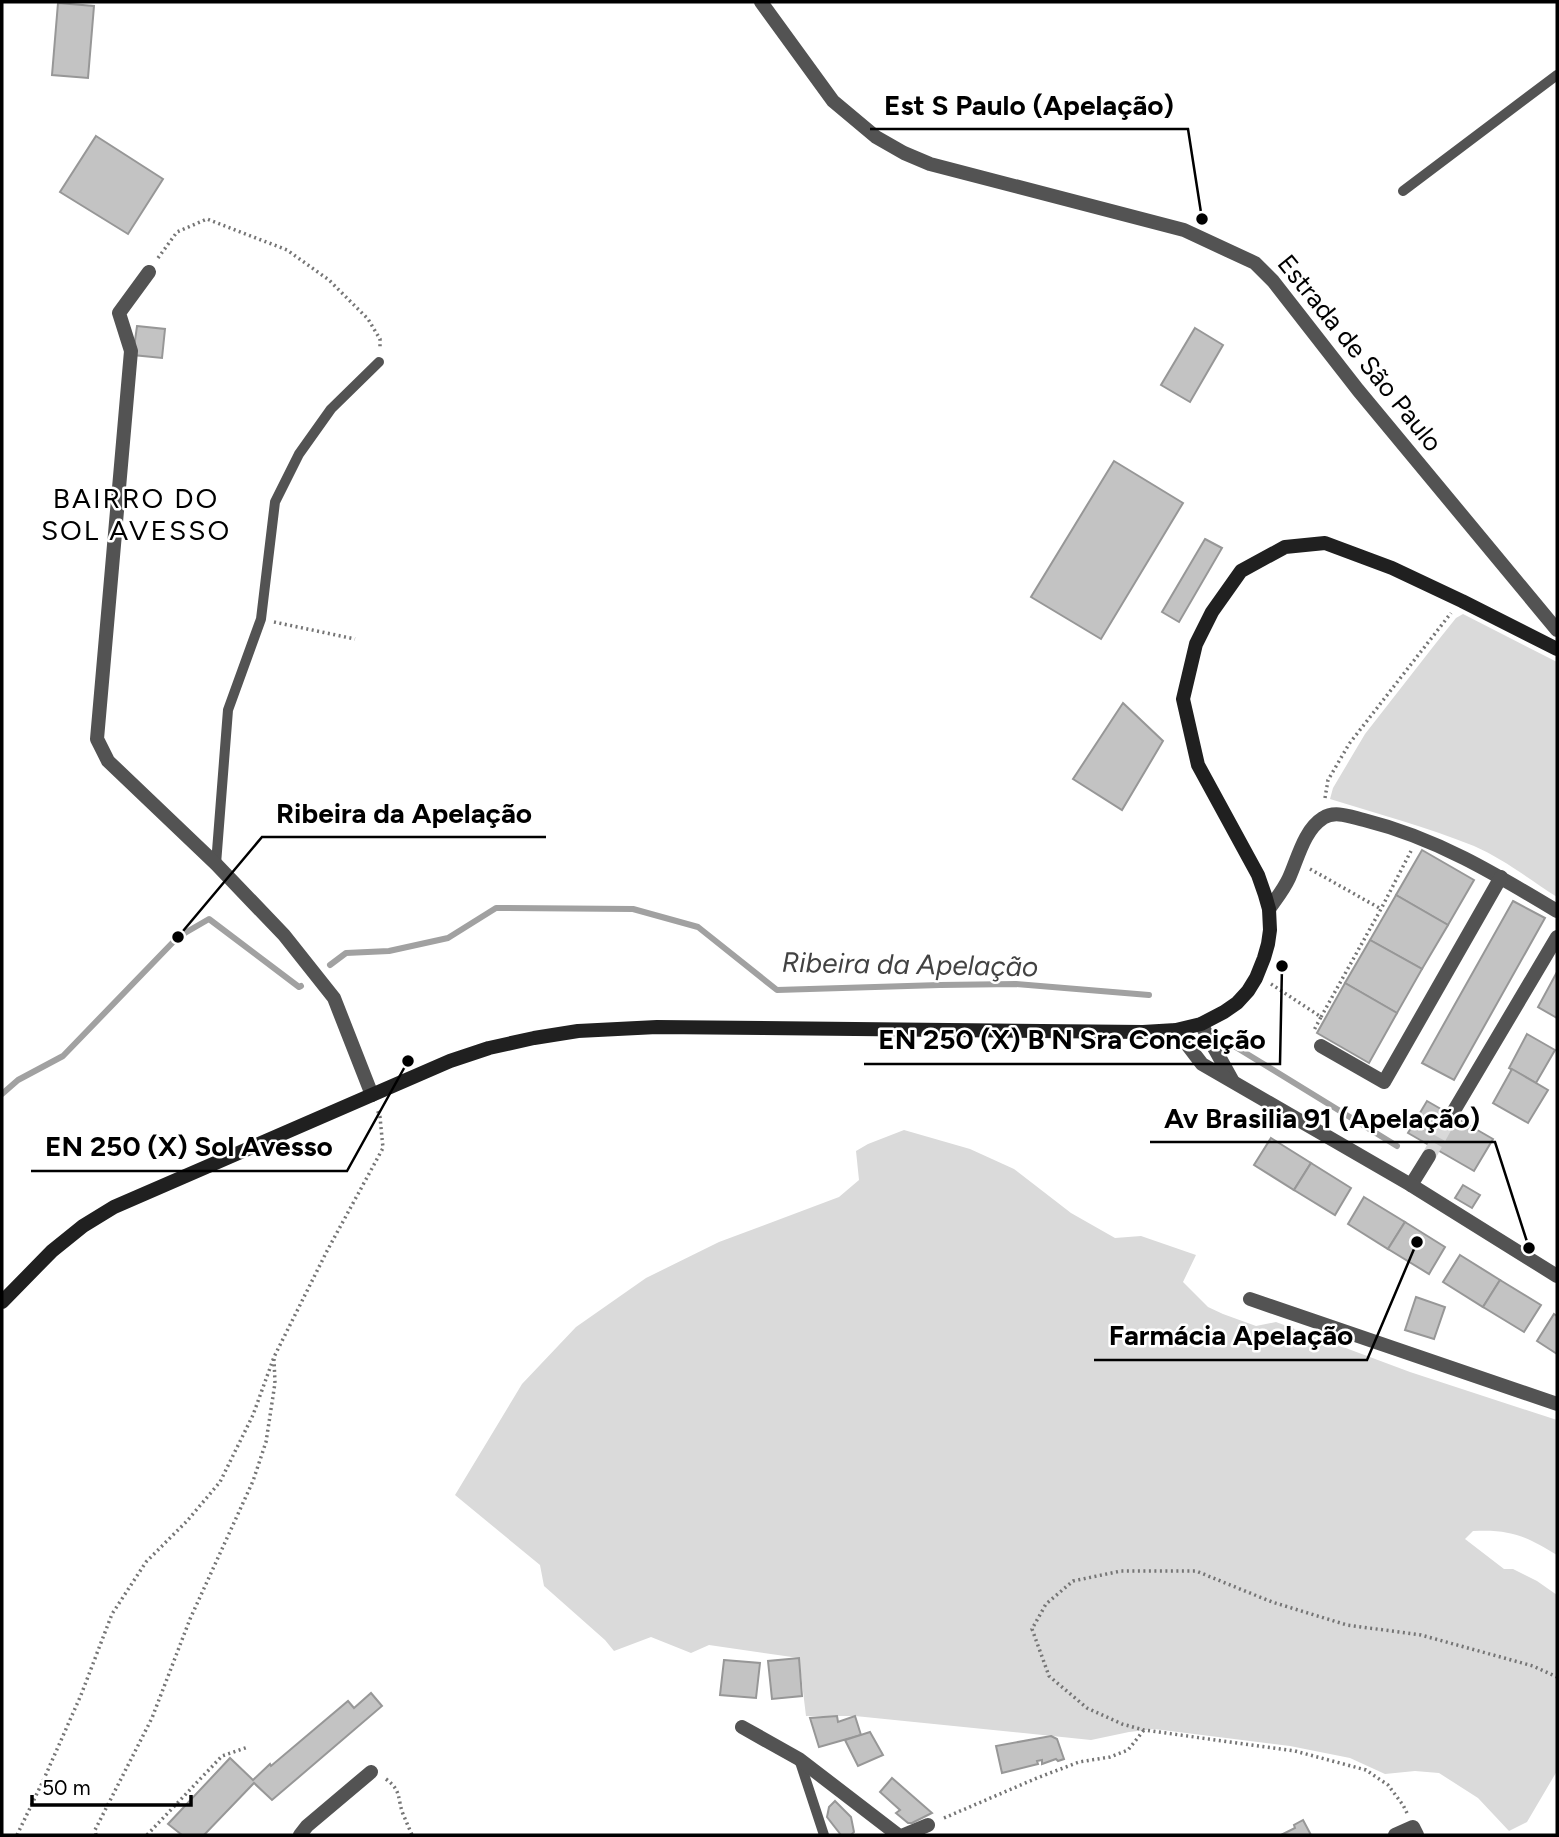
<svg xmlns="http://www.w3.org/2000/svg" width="1559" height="1837" viewBox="0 0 1559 1837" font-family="Figtree,sans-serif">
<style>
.green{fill:#dadada}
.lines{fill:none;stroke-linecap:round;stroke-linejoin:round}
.stream{stroke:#a1a1a1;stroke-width:6}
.building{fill:#c3c3c3;stroke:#979797;stroke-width:2}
.minor-tunnel{stroke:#d9d9d9;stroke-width:14;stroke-dasharray:14 7;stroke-linecap:butt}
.path{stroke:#757575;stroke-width:3.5;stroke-dasharray:2 3.5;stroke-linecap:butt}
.service{stroke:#535353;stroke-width:10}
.minor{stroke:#535353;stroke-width:14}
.tertiary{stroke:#535353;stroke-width:14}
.secondary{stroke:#202020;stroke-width:14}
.labels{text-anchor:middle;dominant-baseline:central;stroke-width:5;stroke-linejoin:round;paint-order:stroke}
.street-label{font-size:26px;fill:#000;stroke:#fff}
.neighbourhood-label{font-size:28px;letter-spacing:2px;fill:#000;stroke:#fff}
.water-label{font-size:28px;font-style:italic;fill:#424242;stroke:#fff}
.leader{fill:none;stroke:#000;stroke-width:2.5}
.callout-dot{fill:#000;stroke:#fff;stroke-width:2.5}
.callout-label{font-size:28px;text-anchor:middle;font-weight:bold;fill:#000;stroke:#fff;stroke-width:5;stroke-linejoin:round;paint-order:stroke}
</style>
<rect width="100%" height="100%" fill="#fff"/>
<g class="green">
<path d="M1463,614L1557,662V897C1530,880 1504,859 1474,846C1427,827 1378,814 1330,799L1333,788L1365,734L1436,643L1456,618Z"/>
<path d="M904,1130L970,1149L1014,1169L1071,1213L1115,1238L1141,1236L1196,1255L1183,1282L1208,1307L1223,1314L1256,1326L1276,1322L1410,1372L1557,1420V1555C1525,1536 1511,1529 1473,1531L1465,1539L1504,1569H1513L1537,1581L1557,1595V1771L1527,1822L1509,1831L1478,1798L1439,1773L1415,1771L1385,1774L1350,1758L1290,1746L1154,1729L1129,1732L1091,1740L855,1716H806L799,1658L709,1645L691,1653L651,1637L614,1651L605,1640L544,1586L540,1565L455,1495L522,1384L576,1327L646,1278L719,1242L839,1197L859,1180L856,1151L868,1144Z"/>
</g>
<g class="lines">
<g class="stream">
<polyline points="330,965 346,953 389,951 448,938 496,908 633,909 698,927 777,990 940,985 1016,984 1149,995"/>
<polyline points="1234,1046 1397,1146"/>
<polyline points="2,1094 18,1080 63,1056 178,937 209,919 299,987 301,986"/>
</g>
</g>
<g class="building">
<polygon points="58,3 94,6 88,78 52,75"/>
<polygon points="96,136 163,179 128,234 60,192"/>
<polygon points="137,326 165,329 162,358 133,355"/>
<polygon points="1195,328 1223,345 1190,402 1161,385"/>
<polygon points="1114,461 1183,503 1101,639 1031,597"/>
<polygon points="1205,539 1222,548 1179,622 1162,612"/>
<polygon points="1123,703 1163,741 1122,810 1073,779"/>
<polygon points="1422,850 1474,880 1448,925 1396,895"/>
<polygon points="1396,895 1448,925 1422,969 1370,940"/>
<polygon points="1513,901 1545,918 1454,1080 1422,1063"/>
<polygon points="1370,940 1422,969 1397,1013 1345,983"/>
<polygon points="1557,972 1557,1018 1538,1007"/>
<polygon points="1345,983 1397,1013 1369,1063 1317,1033"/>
<polygon points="1527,1034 1555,1050 1536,1083 1509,1068"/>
<polygon points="1512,1069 1548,1090 1528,1123 1493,1103"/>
<polygon points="1427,1101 1493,1139 1474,1171 1408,1133"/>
<polygon points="1271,1138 1311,1163 1294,1190 1254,1165"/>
<polygon points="1311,1163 1351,1188 1335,1215 1294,1190"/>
<polygon points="1463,1185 1480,1195 1472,1208 1455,1198"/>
<polygon points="1364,1197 1405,1222 1388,1249 1348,1224"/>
<polygon points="1405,1222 1445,1247 1429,1274 1388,1249"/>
<polygon points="1460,1255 1500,1280 1483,1307 1443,1282"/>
<polygon points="1500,1280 1541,1305 1524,1332 1483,1307"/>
<polygon points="1416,1297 1445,1307 1434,1339 1405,1330"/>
<polygon points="1554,1314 1557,1316 1557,1354 1537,1341"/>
<polygon points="799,1658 802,1696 772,1699 768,1661"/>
<polygon points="724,1660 760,1663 756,1698 720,1695"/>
<polygon points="371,1693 382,1706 272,1800 254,1783 204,1835 182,1835 168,1824 230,1758 253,1780 270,1764 271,1766 348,1701 354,1708"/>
<polygon points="837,1716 838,1722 855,1716 861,1735 819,1747 810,1718"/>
<polygon points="870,1732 883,1755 858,1766 845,1740"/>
<polygon points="1051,1736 1057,1739 1064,1759 1058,1761 1056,1759 1042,1764 1042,1760 1037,1761 1038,1764 1002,1773 996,1746"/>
<polygon points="892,1778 932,1813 912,1823 908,1823 896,1813 900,1810 880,1792"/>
<polygon points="835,1801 851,1817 854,1832 851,1835 841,1835 827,1817 829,1807"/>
<polygon points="1303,1820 1311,1835 1281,1835 1295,1828 1294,1825"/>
</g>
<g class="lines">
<polyline class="minor-tunnel" points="1429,1156 1452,1114"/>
<g class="path">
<polyline points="158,258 177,232 207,219 287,250 329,280 368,319 380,339 380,348"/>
<polyline points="274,622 355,639"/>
<polyline points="1325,798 1328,780 1349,744 1451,613"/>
<polyline points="1310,869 1381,909"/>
<polyline points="1271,984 1321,1017 1313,1032"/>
<polyline points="1321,1017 1381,909 1411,851"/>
<path d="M386,1779C402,1791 397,1798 403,1814C406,1821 409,1828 412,1835"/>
<polyline points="1407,1813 1403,1805 1388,1785 1366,1770 1295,1751 1144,1730 1122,1724 1087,1708 1049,1676 1032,1629 1046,1604 1073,1581 1121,1571 1196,1571 1272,1602 1347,1625 1421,1635 1533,1666 1557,1677"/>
<polyline points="944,1818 1037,1778 1079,1762 1110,1757 1128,1750 1144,1730"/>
<polyline points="17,1835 43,1781 81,1695 112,1614 146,1562 187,1521 220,1482 253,1415 274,1357 327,1251 383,1148 380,1117 377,1109"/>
<polyline points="96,1835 95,1830 152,1718 190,1619 253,1481 266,1442 275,1383 274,1359"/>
<polyline points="147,1835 222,1756 248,1747"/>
</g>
<g class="service">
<polyline points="1403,191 1557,75"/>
<polyline points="216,864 228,710 261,619 275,502 299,454 331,409 379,362"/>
<polyline points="799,1759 824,1835"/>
</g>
<g class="minor">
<polyline points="149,272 119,313 131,351 97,739 108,761 216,864 284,935 334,998 372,1095"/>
<path d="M1269,909C1276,899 1284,889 1289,878C1298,858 1304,830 1323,818C1335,810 1351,817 1364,820C1436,838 1494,873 1557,911"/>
<polyline points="1321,1046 1384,1082 1501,877"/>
<polyline points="1452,1114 1557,937"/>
<polyline points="1411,1185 1429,1156"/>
<polyline points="1250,1299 1557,1404"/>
<polyline points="742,1727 799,1759 898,1835"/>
<polyline points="300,1835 307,1826 371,1772"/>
<polyline points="904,1835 928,1825"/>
<polyline points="1395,1835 1413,1827 1417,1835"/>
</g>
<g class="tertiary">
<polyline points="761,2 833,101 876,137 904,153 930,164 1184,230 1255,263 1273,281 1358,390 1557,630"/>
<polyline points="1201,1024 1232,1080"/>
<polyline points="1176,1030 1202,1064 1411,1185 1557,1276"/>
</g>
<polyline class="secondary" points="2,1302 52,1251 83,1226 114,1207 450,1061 489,1048 534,1038 578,1031 657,1027 1143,1032 1176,1030 1201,1024 1224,1012 1237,1003 1248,991 1256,978 1264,958 1268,944 1270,930 1269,909 1265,895 1258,875 1198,765 1183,699 1196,644 1212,612 1241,571 1285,547 1325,543 1392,568 1462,601 1557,649"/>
</g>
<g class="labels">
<g class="street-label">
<text transform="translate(1360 353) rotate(51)">Estrada de São Paulo</text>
</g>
<g class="neighbourhood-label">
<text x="136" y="498">BAIRRO DO<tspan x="136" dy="32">SOL AVESSO</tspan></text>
</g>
<g class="water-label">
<text transform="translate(910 964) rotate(1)">Ribeira da Apelação</text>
</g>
</g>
<path class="leader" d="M1202 219L1188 129H870M178 937L262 837H546M1282 966L1280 1064H864M1529 1248L1495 1142H1150M408 1061L347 1171H31M1417 1242L1367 1360H1094"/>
<g class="callout-dot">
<circle cx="1202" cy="219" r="7"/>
<circle cx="178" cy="937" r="7"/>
<circle cx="1282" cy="966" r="7"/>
<circle cx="1529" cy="1248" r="7"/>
<circle cx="408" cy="1061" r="7"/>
<circle cx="1417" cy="1242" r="7"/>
</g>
<g class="callout-label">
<text x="1029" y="115">Est S Paulo (Apelação)</text>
<text x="404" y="823">Ribeira da Apelação</text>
<text x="1072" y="1049">EN 250 (X) B N Sra Conceição</text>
<text x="1322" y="1128">Av Brasilia 91 (Apelação)</text>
<text x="189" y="1156">EN 250 (X) Sol Avesso</text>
<text x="1231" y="1345">Farmácia Apelação</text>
</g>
<rect width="1559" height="1837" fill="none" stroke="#000000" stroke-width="7"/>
<path d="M32 1795v10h159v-10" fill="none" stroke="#000000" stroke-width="3.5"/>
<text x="42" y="1795" font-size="21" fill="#000000" stroke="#ffffff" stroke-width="5" paint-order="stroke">50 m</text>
</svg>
